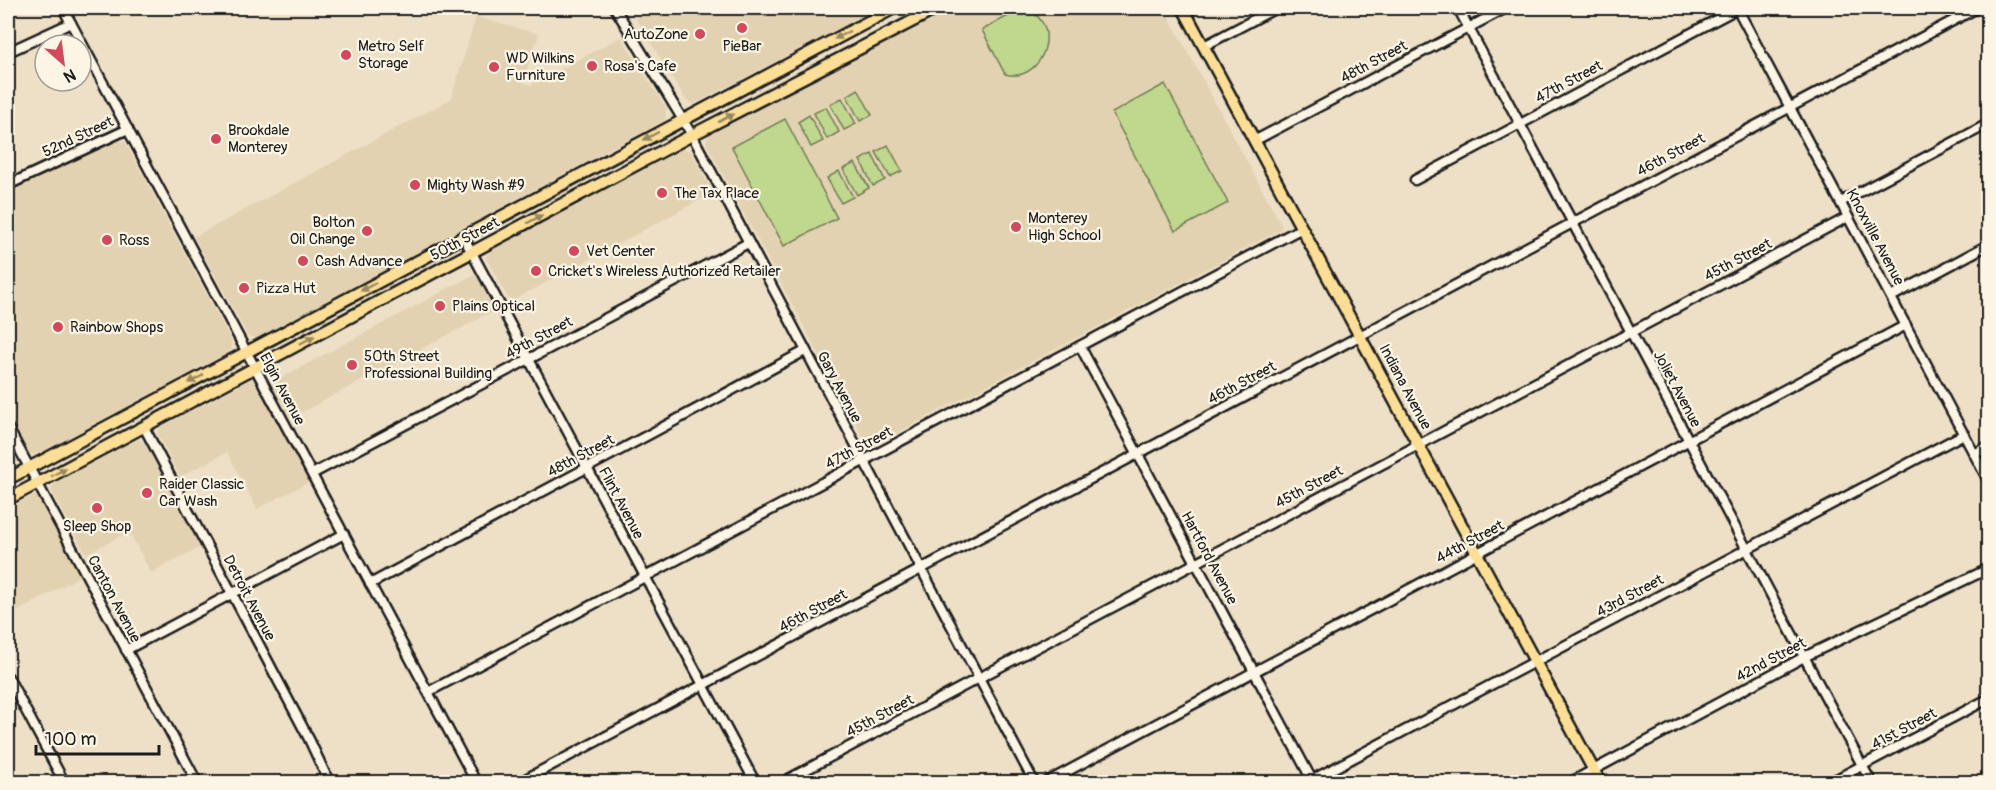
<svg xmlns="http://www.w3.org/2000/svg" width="1996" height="790" viewBox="0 0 1996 790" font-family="Pangolin,sans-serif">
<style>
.built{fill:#e3d2b2}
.green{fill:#c0d78e;stroke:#6e7a55;stroke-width:1.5}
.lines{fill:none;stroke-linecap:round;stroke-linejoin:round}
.minor-casing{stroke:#1c1c1c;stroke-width:13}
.major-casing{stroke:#1c1c1c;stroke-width:15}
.minor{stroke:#fcf5e5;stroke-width:8}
.major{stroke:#fcde96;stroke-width:10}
.oneway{fill:#97875f}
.poi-dot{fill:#d1495b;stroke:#fcf5e5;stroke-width:2}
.labels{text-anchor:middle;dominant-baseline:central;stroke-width:4.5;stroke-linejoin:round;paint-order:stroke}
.poi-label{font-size:15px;fill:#1c1c1c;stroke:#fcf5e5;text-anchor:start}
.street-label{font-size:15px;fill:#1c1c1c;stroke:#fcf5e5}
</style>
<rect width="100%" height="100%" fill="#ede0c7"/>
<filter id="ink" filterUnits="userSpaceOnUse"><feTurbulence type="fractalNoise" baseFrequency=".0167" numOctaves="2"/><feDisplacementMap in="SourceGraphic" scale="12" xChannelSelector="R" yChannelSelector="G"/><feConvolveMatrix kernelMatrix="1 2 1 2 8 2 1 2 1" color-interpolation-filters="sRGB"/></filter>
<g filter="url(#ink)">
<g class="built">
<polygon points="645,8 879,8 694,104 686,100 633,14"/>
<polygon points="956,8 1164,8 1282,226 1280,230 869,448 707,145 706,140 710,134"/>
<polygon points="476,17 539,34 523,82 531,85 621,37 666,108 666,118 663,121 257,338 248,336 194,237 451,99"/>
<polygon points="120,139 125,142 231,340 232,349 229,352 40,453 32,455 27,451 8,414 8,191 115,140"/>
<polygon points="682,149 691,151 713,193 510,302 486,258 489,252"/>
<polygon points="473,275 478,277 495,310 291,418 273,386 275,381"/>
<polygon points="252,379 257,383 309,482 257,509 227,452 180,477 157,433 161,427"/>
<polygon points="136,440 142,440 145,444 201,547 151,573 129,532 86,554 51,490 55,483"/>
<polygon points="35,495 40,500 80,576 8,617 8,508"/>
</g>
<g class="green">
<path d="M1021,9C1065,15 1046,85 1005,74L982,30Z"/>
<polygon points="1165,84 1228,203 1175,231 1112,113"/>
<polygon points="858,89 872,115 860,121 847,96"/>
<polygon points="842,98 856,124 844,130 830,104"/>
<polygon points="826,107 839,132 827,139 814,113"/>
<polygon points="809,115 823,141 811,147 798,122"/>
<polygon points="785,119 837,218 784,246 732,147"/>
<polygon points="888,145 902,171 890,177 876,152"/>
<polygon points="872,154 885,180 873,186 860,160"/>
<polygon points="855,163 869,188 857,195 843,169"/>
<polygon points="839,171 853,197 841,203 827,178"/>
</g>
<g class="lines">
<defs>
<g id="minor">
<polyline points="63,8 476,782"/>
<polyline points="615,8 692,135 1034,782"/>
<polyline points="1458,8 1871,782"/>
<polyline points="1737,8 1988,480"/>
<polyline points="1204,46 1276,8"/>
<polyline points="8,52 71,23"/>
<polyline points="1254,141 1506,8"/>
<polyline points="1415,180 1729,13 1734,8"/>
<polyline points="8,185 128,129"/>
<polyline points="1841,202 1988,124"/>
<polyline points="463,236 755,782"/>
<polyline points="1891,297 1988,245"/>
<polyline points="1080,346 1313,782"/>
<polyline points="144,427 309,739 329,782"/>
<polyline points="8,428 197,782"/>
<polyline points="1975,454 1988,446"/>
<polyline points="312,474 748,243"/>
<polyline points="370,584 805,351"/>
<polyline points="126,650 344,534"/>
<polyline points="8,677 64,782"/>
<polyline points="428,692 1302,228"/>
<polyline points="520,782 1977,8"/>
<polyline points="783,782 1848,217"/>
<polyline points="1047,782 1906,325"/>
<polyline points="1308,782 1964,434"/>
<polyline points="1571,782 1804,657 1988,569"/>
<polyline points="1831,782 1988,699"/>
</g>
<g id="major">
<polyline points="1183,8 1600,782"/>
<polyline points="8,479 894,8"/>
<polyline points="8,499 692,135 938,8"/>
</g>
</defs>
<use href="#minor" class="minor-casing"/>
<use href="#major" class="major-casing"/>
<use href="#minor" class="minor"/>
<use href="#major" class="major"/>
</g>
<defs><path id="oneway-solid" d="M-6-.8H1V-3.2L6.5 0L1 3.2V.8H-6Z" transform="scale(1.5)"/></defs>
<g class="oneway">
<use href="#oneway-solid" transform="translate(842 35) rotate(152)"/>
<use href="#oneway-solid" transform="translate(726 118) rotate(-28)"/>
<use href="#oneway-solid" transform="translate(651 136) rotate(152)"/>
<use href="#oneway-solid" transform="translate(535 219) rotate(-28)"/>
<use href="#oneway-solid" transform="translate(368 287) rotate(152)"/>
<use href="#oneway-solid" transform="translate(307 340) rotate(-28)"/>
<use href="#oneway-solid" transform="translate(196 379) rotate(152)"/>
<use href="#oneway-solid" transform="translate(59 472) rotate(-28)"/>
</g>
</g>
<g class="poi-dot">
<circle cx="742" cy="28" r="6"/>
<circle cx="700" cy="34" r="6"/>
<circle cx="346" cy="55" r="6"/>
<circle cx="592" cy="66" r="6"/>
<circle cx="494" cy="67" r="6"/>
<circle cx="216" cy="139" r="6"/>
<circle cx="415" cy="185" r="6"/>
<circle cx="662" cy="193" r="6"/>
<circle cx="1016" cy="227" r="6"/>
<circle cx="367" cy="231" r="6"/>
<circle cx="107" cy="240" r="6"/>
<circle cx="574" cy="251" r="6"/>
<circle cx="303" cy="261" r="6"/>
<circle cx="536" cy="271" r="6"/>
<circle cx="244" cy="288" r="6"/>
<circle cx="440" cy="306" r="6"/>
<circle cx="58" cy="327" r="6"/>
<circle cx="352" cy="365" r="6"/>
<circle cx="147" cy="493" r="6"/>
<circle cx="97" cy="508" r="6"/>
</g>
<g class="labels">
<g class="poi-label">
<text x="688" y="34" text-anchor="end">AutoZone</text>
<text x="358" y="46">Metro Self<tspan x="358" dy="17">Storage</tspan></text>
<text x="742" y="46" text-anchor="middle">PieBar</text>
<text x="506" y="58">WD Wilkins<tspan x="506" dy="17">Furniture</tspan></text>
<text x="604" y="66">Rosa's Cafe</text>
<text x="228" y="130">Brookdale<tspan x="228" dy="17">Monterey</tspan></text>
<text x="427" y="185">Mighty Wash #9</text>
<text x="674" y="193">The Tax Place</text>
<text x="1028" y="218">Monterey<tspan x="1028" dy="17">High School</tspan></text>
<text x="355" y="222" text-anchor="end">Bolton<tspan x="355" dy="17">Oil Change</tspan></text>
<text x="119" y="240">Ross</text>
<text x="586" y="251">Vet Center</text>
<text x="315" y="261">Cash Advance</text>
<text x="548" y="271">Cricket's Wireless Authorized Retailer</text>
<text x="256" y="288">Pizza Hut</text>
<text x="452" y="306">Plains Optical</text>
<text x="70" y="327">Rainbow Shops</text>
<text x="364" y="356">50th Street<tspan x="364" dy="17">Professional Building</tspan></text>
<text x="159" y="484">Raider Classic<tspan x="159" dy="17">Car Wash</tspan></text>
<text x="97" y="526" text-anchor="middle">Sleep Shop</text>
</g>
<g class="street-label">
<text transform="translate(1374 62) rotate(-28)">48th Street</text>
<text transform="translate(1569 82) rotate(-28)">47th Street</text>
<text transform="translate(78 137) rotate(-25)">52nd Street</text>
<text transform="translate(1671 155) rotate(-28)">46th Street</text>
<text transform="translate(1875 237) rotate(62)">Knoxville Avenue</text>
<text transform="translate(465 239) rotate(-28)">50th Street</text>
<text transform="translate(1738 260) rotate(-28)">45th Street</text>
<text transform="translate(539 338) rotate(-28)">49th Street</text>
<text transform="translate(1242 383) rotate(-28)">46th Street</text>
<text transform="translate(839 387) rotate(62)">Gary Avenue</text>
<text transform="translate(1405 387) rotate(62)">Indiana Avenue</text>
<text transform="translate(282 389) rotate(62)">Elgin Avenue</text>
<text transform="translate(1677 389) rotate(62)">Joliet Avenue</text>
<text transform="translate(859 448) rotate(-28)">47th Street</text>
<text transform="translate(581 456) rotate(-28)">48th Street</text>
<text transform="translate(1309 487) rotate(-28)">45th Street</text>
<text transform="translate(621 503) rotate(62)">Flint Avenue</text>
<text transform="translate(1470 542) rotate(-28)">44th Street</text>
<text transform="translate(1209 558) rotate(62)">Hartford Avenue</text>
<text transform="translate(1630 596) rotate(-28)">43rd Street</text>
<text transform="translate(249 598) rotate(62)">Detroit Avenue</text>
<text transform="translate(114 599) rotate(62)">Canton Avenue</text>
<text transform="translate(813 611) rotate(-28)">46th Street</text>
<text transform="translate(1771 660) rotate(-28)">42nd Street</text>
<text transform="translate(880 716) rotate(-28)">45th Street</text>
<text transform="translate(1904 729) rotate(-28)">41st Street</text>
</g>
</g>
<rect width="1996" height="790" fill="none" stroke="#fcf5e5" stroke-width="30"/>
<rect x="15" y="15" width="1966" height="760" fill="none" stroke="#1c1c1c" stroke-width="2" filter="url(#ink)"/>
<g transform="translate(63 63) rotate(152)"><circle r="28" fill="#fcf5e5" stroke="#a29e95" stroke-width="1.5"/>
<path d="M0-4.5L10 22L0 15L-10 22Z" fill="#d1495b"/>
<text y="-9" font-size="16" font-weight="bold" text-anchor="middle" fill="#1c1c1c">N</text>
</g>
<path d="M36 745v9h123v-9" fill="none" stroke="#1c1c1c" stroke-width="3"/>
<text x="45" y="745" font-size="18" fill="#1c1c1c" stroke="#fcf5e5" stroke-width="4.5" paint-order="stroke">100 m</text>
</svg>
